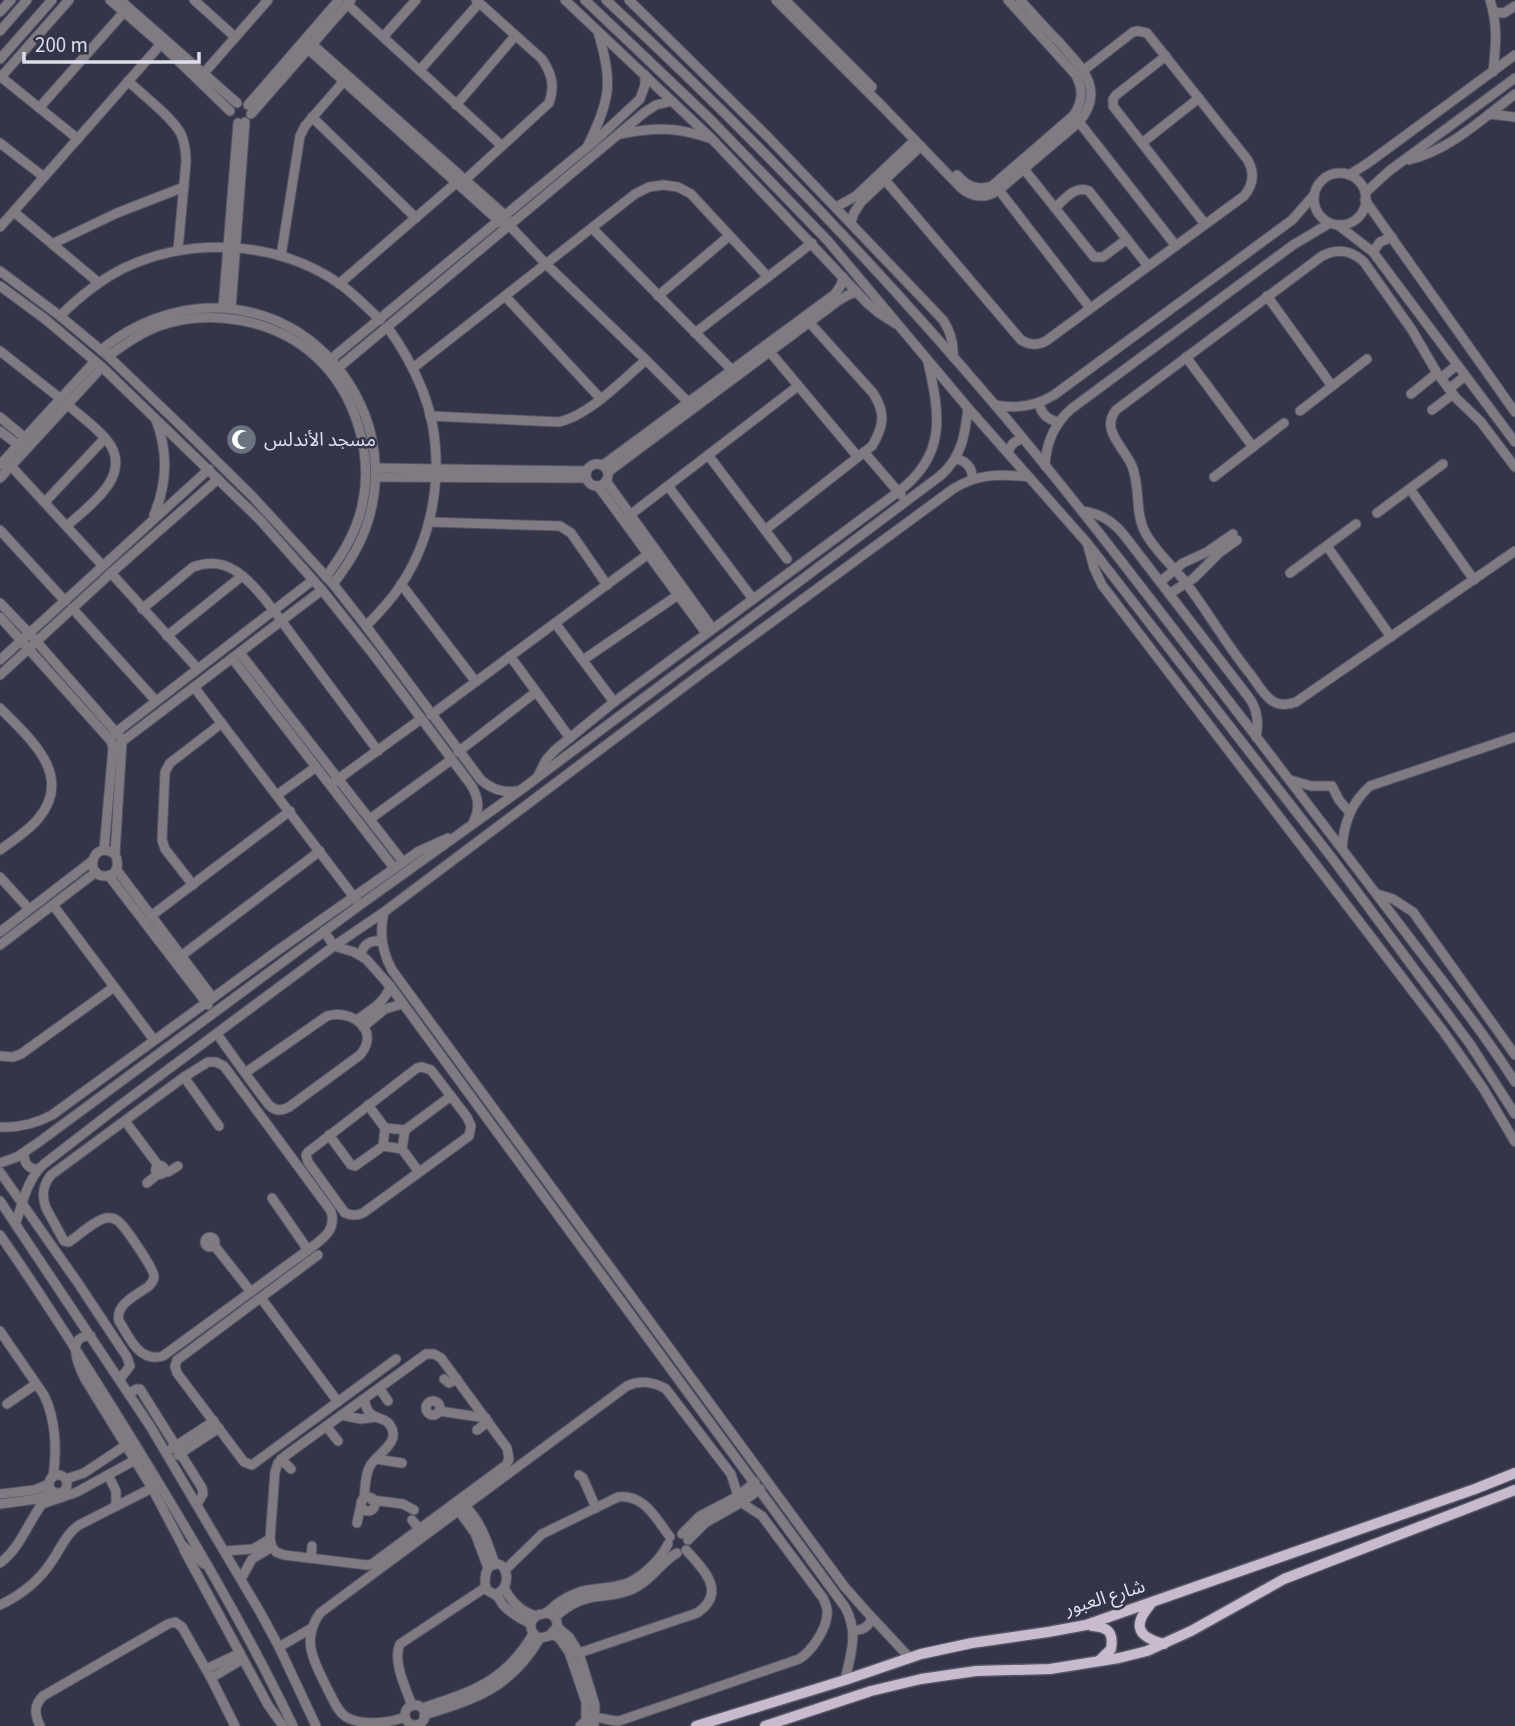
<svg xmlns="http://www.w3.org/2000/svg" width="1515" height="1726" viewBox="0 0 1515 1726" font-family="'Source Sans 3','Noto Sans Arabic',sans-serif">
<style>
.lines{fill:none;stroke-linecap:round;stroke-linejoin:round}
.minor-casing{stroke:#535465;stroke-width:11}
.major-casing{stroke:#535465;stroke-width:13}
.minor{stroke:#807a83;stroke-width:9}
.major{stroke:#c8bbce;stroke-width:10}
.labels{text-anchor:middle;dominant-baseline:central;stroke-width:5;stroke-linejoin:round;paint-order:stroke}
.poi-label{font-size:19px;fill:#dedfeb;stroke:#343548;text-anchor:start}
.street-label{font-size:19px;fill:#dedfeb;stroke:#343548}
</style>
<rect width="100%" height="100%" fill="#343548"/>
<g class="lines">
<defs>
<g id="minor">
<polyline points="110,0 161,44 230,111"/>
<polyline points="120,0 237,103"/>
<polyline points="194,0 235,37"/>
<polyline points="565,0 713,140 867,303 879,313 896,324"/>
<polyline points="585,0 709,118 828,241 968,408 1088,544 1332,858 1470,1044 1515,1114"/>
<path d="M606,0C744,127 873,262 995,405C1086,512 1169,624 1255,735C1306,801 1356,867 1406,933C1443,982 1482,1030 1515,1082"/>
<path d="M629,0L767,136L943,320C951,332 954,343 953,357"/>
<path d="M776,0L882,106L961,188C973,198 985,199 999,190L1079,122C1107,89 1080,66 1058,41C1045,28 1033,14 1020,0"/>
<polyline points="785,0 872,87"/>
<path d="M1490,0C1498,25 1496,46 1493,72"/>
<polyline points="347,4 502,146"/>
<polyline points="0,12 11,0"/>
<polyline points="1493,12 1504,13 1515,6"/>
<polyline points="0,31 27,0"/>
<polyline points="383,37 416,0"/>
<polyline points="312,44 507,217"/>
<polyline points="308,49 501,223 510,226 546,264 646,360 688,402"/>
<polyline points="1166,56 1116,95 1113,99 1113,106 1205,224"/>
<polyline points="0,59 52,0"/>
<polyline points="420,70 479,3"/>
<polyline points="204,73 268,0"/>
<polyline points="1,77 78,139"/>
<polyline points="0,78 69,0"/>
<path d="M128,81C143,95 172,117 181,134C185,143 186,153 186,162L178,250"/>
<polyline points="248,105 339,0"/>
<polyline points="456,105 515,36"/>
<polyline points="39,108 124,12"/>
<polyline points="251,114 351,0"/>
<polyline points="1489,114 1515,117"/>
<polyline points="312,117 416,218"/>
<polyline points="1079,122 1176,246"/>
<path d="M620,134C654,127 677,127 709,138"/>
<polyline points="0,143 44,177"/>
<polyline points="1142,143 1199,98"/>
<path d="M588,145C611,99 613,81 598,32"/>
<path d="M1409,160C1450,150 1482,119 1515,94"/>
<polyline points="1024,169 1094,257 1103,257 1127,239"/>
<circle cx="1340" cy="199" r="26"/>
<path d="M957,175C967,186 977,191 992,186L1073,116C1083,102 1084,89 1075,74L1008,0"/>
<polyline points="1349,175 1368,163 1515,55"/>
<path d="M466,179L549,103C555,86 552,74 542,59L476,0"/>
<path d="M885,180L1021,340C1029,345 1037,346 1046,341L1244,196C1254,184 1255,172 1247,159L1147,33L1138,31L1133,32L1084,70"/>
<polyline points="999,190 1090,308"/>
<polyline points="1365,193 1389,171 1515,78"/>
<polyline points="1365,200 1515,412"/>
<polyline points="836,207 856,196 915,140"/>
<path d="M1055,208C1065,199 1075,185 1089,191L1148,266"/>
<polyline points="14,212 99,283"/>
<polyline points="851,222 854,213 861,202 921,146"/>
<polyline points="1338,225 1373,252 1515,442"/>
<polyline points="0,227 161,44"/>
<polyline points="592,228 734,372"/>
<polyline points="52,244 117,213 184,187"/>
<polyline points="1373,252 1380,242 1392,237"/>
<polyline points="281,256 300,136 305,126 344,81"/>
<path d="M0,271L60,316L108,356L181,426L252,496L333,584L366,626L481,780C492,789 502,793 517,791"/>
<polyline points="339,284 456,183"/>
<path d="M0,286L45,319L102,367L260,520L322,590L373,654L471,785C479,798 480,809 473,823"/>
<polyline points="505,296 600,398"/>
<polyline points="658,296 729,236"/>
<polyline points="1267,296 1332,386"/>
<polyline points="223,308 238,123"/>
<polyline points="231,309 245,122"/>
<path d="M60,316C79,297 100,280 124,268C192,236 278,241 340,284C355,295 367,307 380,320"/>
<polyline points="695,333 812,243"/>
<path d="M101,350C192,275 321,303 365,415C378,449 379,489 367,524C360,547 347,566 333,584"/>
<polyline points="0,351 61,399"/>
<polyline points="770,352 858,457"/>
<path d="M108,356C124,345 140,333 159,326C210,308 273,319 314,355C355,391 374,453 362,506C356,533 342,555 326,577"/>
<polyline points="1186,357 1253,447"/>
<polyline points="331,359 596,140 640,99 645,85 645,75"/>
<polyline points="338,368 645,112 656,105 672,101"/>
<polyline points="413,368 635,194 649,187 663,185 678,187 691,194 768,277"/>
<polyline points="1441,378 1457,365"/>
<polyline points="1449,389 1465,376"/>
<polyline points="1411,394 1437,373"/>
<path d="M1039,403C1041,414 1048,420 1059,422"/>
<path d="M995,405C1016,409 1036,406 1054,395L1292,220L1314,195"/>
<polyline points="1432,410 1453,394"/>
<polyline points="1300,411 1367,359"/>
<path d="M430,416L559,422C590,415 622,380 646,360"/>
<polyline points="0,417 25,438"/>
<polyline points="0,431 18,445"/>
<polyline points="864,452 901,495"/>
<path d="M1008,453C1010,445 1015,440 1023,439"/>
<polyline points="708,455 787,559"/>
<path d="M955,459C966,460 973,468 972,479"/>
<circle cx="597" cy="475" r="11"/>
<polyline points="0,465 95,361"/>
<polyline points="603,465 835,294 841,285 843,277"/>
<polyline points="11,466 102,565"/>
<path d="M1045,466C1046,443 1054,424 1071,409L1293,245L1330,223"/>
<path d="M1515,467L1481,422L1456,398L1437,373L1412,330L1364,262C1351,250 1338,248 1322,256L1116,410C1100,430 1124,447 1132,466C1141,488 1134,513 1146,534C1156,552 1174,567 1186,583C1209,613 1227,646 1251,675C1257,683 1263,694 1271,700C1279,706 1288,705 1296,702L1515,551"/>
<polyline points="376,468 587,471"/>
<polyline points="608,472 838,301 848,295 857,292"/>
<polyline points="375,477 586,478"/>
<polyline points="1214,477 1284,423"/>
<polyline points="0,478 102,367"/>
<polyline points="606,481 712,628"/>
<polyline points="598,486 706,633"/>
<polyline points="668,486 753,599"/>
<polyline points="1410,489 1474,580"/>
<polyline points="45,502 105,438"/>
<path d="M1082,511C1100,513 1113,521 1124,535L1250,699C1258,711 1259,723 1256,737"/>
<polyline points="1377,513 1443,464"/>
<path d="M154,515C167,484 168,451 156,420"/>
<polyline points="630,515 798,386"/>
<polyline points="429,522 560,526 571,533 607,585"/>
<path d="M67,526C87,507 130,479 111,446C102,431 80,416 67,404"/>
<polyline points="0,530 65,601"/>
<path d="M765,530L872,446C884,426 886,413 873,393L809,322"/>
<polyline points="1088,546 1094,568 1102,585 1443,1031 1483,1088 1515,1142"/>
<polyline points="1327,546 1391,637"/>
<polyline points="111,573 198,669"/>
<polyline points="1290,573 1356,524"/>
<polyline points="1160,582 1183,563 1207,552 1233,534"/>
<polyline points="401,584 476,682"/>
<polyline points="1169,594 1194,578 1219,553 1237,540"/>
<path d="M0,603L29,633L121,738L122,741L115,854C119,863 119,875 106,876C84,878 91,838 115,854"/>
<polyline points="72,608 156,701"/>
<path d="M142,609L193,567C207,562 221,562 234,570C254,581 280,619 294,638C322,676 350,713 378,751"/>
<polyline points="0,617 111,741 113,748 104,850"/>
<polyline points="555,623 614,702"/>
<path d="M366,626C379,613 391,600 401,585C438,529 447,452 422,389C413,367 402,347 388,328"/>
<polyline points="167,636 242,576"/>
<polyline points="240,653 403,862"/>
<polyline points="510,656 570,738"/>
<polyline points="232,658 394,868"/>
<polyline points="0,660 209,469"/>
<polyline points="583,660 678,595"/>
<polyline points="0,675 111,573 218,479"/>
<polyline points="194,687 357,901"/>
<path d="M0,708C29,738 75,775 38,819C28,831 12,841 0,850"/>
<polyline points="431,715 655,549"/>
<polyline points="115,733 313,580"/>
<polyline points="120,743 322,590"/>
<polyline points="458,752 536,692"/>
<path d="M538,776L546,760L555,750L614,702L898,492C947,455 940,415 928,362"/>
<polyline points="1290,780 1311,786 1332,786 1339,800 1350,813"/>
<polyline points="334,782 421,719"/>
<polyline points="277,795 316,767"/>
<polyline points="370,819 451,760"/>
<path d="M1342,848C1344,823 1351,803 1370,786L1515,737"/>
<polyline points="116,869 213,998"/>
<polyline points="109,876 208,1005"/>
<polyline points="0,877 29,909"/>
<polyline points="193,885 165,849 162,840 165,772 170,763 222,723"/>
<polyline points="1377,894 1393,899 1413,912 1515,1055"/>
<polyline points="53,905 154,1040"/>
<path d="M384,912C379,933 382,952 392,970L844,1586L865,1610L909,1657"/>
<polyline points="151,916 290,811"/>
<path d="M324,931L334,946L354,952L366,959L390,986L845,1607C859,1633 851,1653 845,1680"/>
<polyline points="0,932 92,861"/>
<polyline points="0,945 96,872"/>
<path d="M361,955C363,944 371,939 382,942"/>
<polyline points="181,956 320,851"/>
<path d="M357,1020C370,1010 385,1003 390,986"/>
<polyline points="363,1027 385,1009 402,1004"/>
<path d="M217,1034C234,1058 251,1082 269,1105C275,1111 282,1111 289,1107L360,1055C381,1030 352,1009 327,1016L245,1073"/>
<polyline points="0,1056 13,1057 21,1054 114,987"/>
<path d="M208,1062H216L224,1066L331,1211C337,1231 322,1239 308,1250L163,1356C139,1363 130,1338 119,1321C115,1304 137,1295 149,1286C152,1282 154,1281 154,1276C154,1269 127,1230 121,1224C117,1219 112,1217 106,1218C95,1220 78,1236 69,1242L64,1241L46,1208C41,1195 43,1185 51,1175L184,1077Z"/>
<path d="M422,1067L431,1070L467,1117L471,1126L469,1136L363,1213C357,1216 352,1216 345,1213L308,1162L306,1155L308,1152L417,1068Z"/>
<polyline points="184,1077 219,1126"/>
<polyline points="368,1105 385,1128"/>
<polyline points="125,1121 158,1165"/>
<path d="M0,1127C19,1128 35,1124 52,1115L277,951L419,851L448,838"/>
<polyline points="405,1130 451,1096"/>
<polyline points="329,1135 351,1165 355,1166 383,1146 385,1128 405,1130 402,1149 383,1146"/>
<polyline points="402,1149 419,1172"/>
<path d="M24,1153C24,1163 28,1169 38,1169"/>
<path d="M0,1163L17,1157L39,1142L360,905L522,789L940,476C962,457 965,435 968,408"/>
<circle cx="160" cy="1170" r="4.5"/>
<polyline points="0,1172 78,1283 127,1357 130,1366 120,1379"/>
<polyline points="164,1172 168,1172 178,1166"/>
<polyline points="147,1183 158,1174"/>
<polyline points="272,1198 308,1250"/>
<polyline points="0,1201 150,1426 260,1612 279,1647 316,1726"/>
<path d="M16,1222C23,1202 27,1179 44,1164L119,1106L334,946L384,912L698,676L953,489C978,473 1001,474 1029,477"/>
<path d="M0,1235C44,1298 86,1365 127,1431C186,1527 244,1624 293,1726"/>
<circle cx="210" cy="1242" r="5"/>
<polyline points="214,1245 251,1292"/>
<polyline points="318,1255 177,1360 175,1366 177,1373 244,1462 252,1465 396,1359"/>
<polyline points="261,1298 338,1402"/>
<path d="M0,1331L44,1395C56,1420 57,1451 53,1477"/>
<path d="M91,1336C65,1335 78,1365 85,1379L152,1488L182,1545L204,1564"/>
<polygon points="426,1354 434,1354 441,1358 507,1448 509,1459 506,1465 372,1564 367,1565 284,1555 276,1552 272,1547 270,1539 275,1472 278,1463 285,1456"/>
<polyline points="444,1379 449,1383 457,1379"/>
<polyline points="379,1388 388,1401"/>
<polyline points="129,1393 137,1389 140,1389 202,1488 203,1494 197,1504"/>
<path d="M364,1399C365,1404 367,1411 371,1414C377,1420 385,1417 390,1425C402,1443 377,1453 370,1466C365,1474 365,1489 364,1499"/>
<circle cx="433" cy="1408" r="7"/>
<polyline points="7,1404 36,1384"/>
<polyline points="439,1411 486,1418"/>
<polyline points="341,1415 361,1419 376,1417"/>
<polyline points="326,1426 338,1441"/>
<polyline points="477,1430 488,1422"/>
<polyline points="171,1449 214,1421"/>
<polyline points="178,1455 219,1428"/>
<polyline points="281,1459 291,1469"/>
<polyline points="376,1459 402,1463"/>
<circle cx="58" cy="1484" r="9"/>
<polyline points="108,1475 116,1491 116,1506"/>
<polyline points="579,1475 583,1478 596,1508"/>
<polyline points="66,1479 84,1473 126,1445"/>
<polyline points="0,1494 34,1490 49,1484"/>
<circle cx="368" cy="1504" r="7"/>
<polyline points="372,1500 403,1504 414,1510"/>
<polyline points="0,1504 37,1499 49,1494"/>
<path d="M465,1506C482,1523 487,1542 495,1564"/>
<polyline points="459,1511 475,1533 488,1568"/>
<polyline points="412,1520 420,1530"/>
<polyline points="357,1523 361,1505"/>
<polyline points="682,1534 700,1516 738,1496 755,1482"/>
<polyline points="688,1540 705,1523 742,1502 760,1489"/>
<polyline points="184,1550 268,1705 283,1726"/>
<polyline points="225,1551 253,1549 270,1539"/>
<polyline points="311,1558 312,1546"/>
<path d="M0,1563C21,1547 27,1524 42,1504L77,1492L135,1460"/>
<path d="M505,1570L542,1534L618,1497C645,1494 656,1519 670,1537"/>
<polyline points="241,1579 252,1559 272,1547"/>
<path d="M504,1588C512,1602 521,1612 537,1616"/>
<path d="M495,1594C513,1590 508,1558 493,1565C489,1566 487,1570 486,1573C485,1578 484,1585 487,1590C489,1592 495,1594 497,1596C499,1598 501,1602 503,1605C511,1613 520,1619 531,1624"/>
<path d="M0,1605C21,1595 39,1581 52,1561C61,1548 66,1534 79,1525L152,1488"/>
<path d="M546,1613C554,1614 558,1619 557,1627L549,1636L540,1638C531,1634 527,1625 535,1617C542,1611 538,1617 545,1613C550,1611 554,1606 558,1603C565,1598 574,1594 582,1591C598,1587 615,1589 630,1582C644,1575 662,1558 668,1544"/>
<path d="M555,1617C565,1608 576,1601 589,1598C604,1595 619,1596 633,1589C651,1581 660,1563 677,1553"/>
<polyline points="557,1627 569,1637 579,1653 595,1705 594,1726"/>
<path d="M854,1630C863,1631 869,1626 872,1618"/>
<polyline points="552,1634 559,1638 569,1652 586,1702 586,1724"/>
<polyline points="279,1647 312,1628"/>
<path d="M579,1653L697,1613C728,1592 703,1569 686,1550"/>
<polyline points="206,1669 240,1653"/>
<polyline points="211,1678 243,1659"/>
<circle cx="415" cy="1715" r="10"/>
<path d="M412,1706C406,1688 392,1661 400,1644L486,1587"/>
<path d="M422,1708C471,1692 505,1682 533,1634"/>
<path d="M424,1715C476,1699 511,1688 540,1638"/>
<path d="M405,1717C390,1723 361,1726 346,1717C337,1711 333,1699 328,1690C315,1663 300,1641 320,1613L627,1386C640,1380 654,1382 666,1389L731,1474L739,1499L745,1505L762,1516L823,1598C826,1604 828,1609 827,1615C826,1630 811,1652 799,1659L619,1721C601,1721 596,1710 580,1726"/>
<path d="M40,1726C35,1715 33,1706 43,1696L168,1624L175,1622L182,1627L211,1678L235,1726"/>
</g>
<g id="major">
<path d="M1150,1605C1132,1626 1138,1637 1164,1644"/>
<path d="M1092,1626C1108,1627 1114,1632 1111,1649L1099,1661"/>
<polyline points="696,1726 845,1680 921,1654 972,1643 1048,1632 1086,1625 1475,1489 1515,1473"/>
<polyline points="765,1726 871,1691 921,1679 976,1671 1050,1669 1119,1658 1147,1651 1191,1631 1284,1579 1515,1490"/>
</g>
</defs>
<use href="#minor" class="minor-casing"/>
<use href="#major" class="major-casing"/>
<use href="#minor" class="minor"/>
<use href="#major" class="major"/>
</g>
<defs>
<symbol id="mosque-disc" viewBox="-11 -11 22 22"><circle r="9.5" fill="#6b7280" stroke="#343548"/><path d="M3.5-4.9A6 6 0 1 0 3.5 4.9A5 5 0 1 1 3.5-4.9Z" fill="#fff"/></symbol>
</defs>
<g fill-rule="evenodd">
<use href="#mosque-disc" x="224" y="422" width="35" height="35"/>
</g>
<g class="labels">
<g class="poi-label">
<text x="264" y="440">مسجد الأندلس</text>
</g>
<g class="street-label">
<text transform="translate(1105 1598) rotate(-17)">شارع العبور</text>
</g>
</g>
<path d="M24 52v10h175v-10" fill="none" stroke="#dedfeb" stroke-width="3.5"/>
<text x="35" y="52" font-size="21" fill="#dedfeb" stroke="#343548" stroke-width="5" paint-order="stroke">200 m</text>
</svg>
